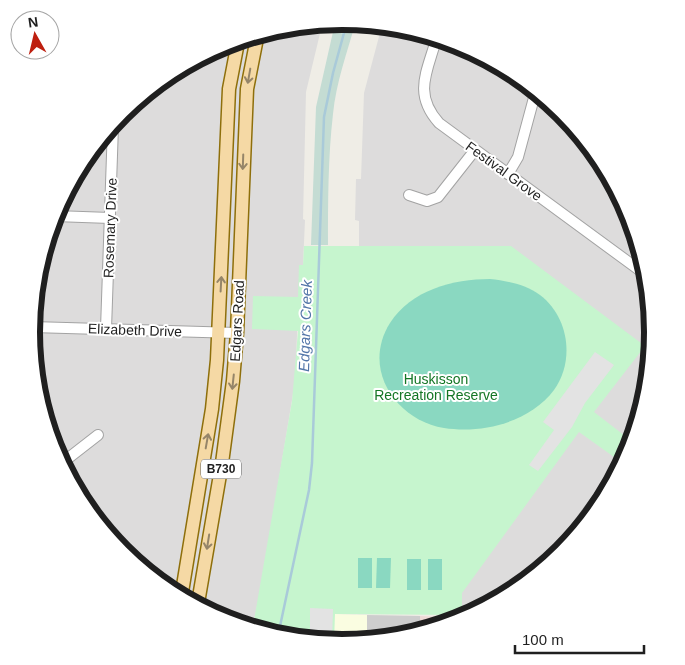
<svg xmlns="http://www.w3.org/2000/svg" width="685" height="665" viewBox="0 0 685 665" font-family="Helvetica,sans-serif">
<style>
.residential{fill:#dddcdc}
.commercial{fill:#eed9d6}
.education{fill:#fafde1}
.religious{fill:#cdcdcd}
.wetland{fill:#c4dcd3}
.park{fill:#c6f5ce}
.pitch{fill:#8ad8c1}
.parking{fill:#e3e3e3}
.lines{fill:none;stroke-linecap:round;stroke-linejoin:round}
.stream{stroke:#a9cad9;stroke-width:2.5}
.minor-casing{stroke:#a3a3a3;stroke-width:12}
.major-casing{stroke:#8e6f0b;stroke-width:15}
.minor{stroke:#fff;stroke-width:10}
.major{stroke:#f5d9a5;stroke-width:12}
.oneway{stroke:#958569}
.labels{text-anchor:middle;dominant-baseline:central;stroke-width:4;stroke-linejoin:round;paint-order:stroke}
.shield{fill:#fff;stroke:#626262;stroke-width:1}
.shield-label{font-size:12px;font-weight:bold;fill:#1f1f1f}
.street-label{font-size:14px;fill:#1f1f1f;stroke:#fff}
.park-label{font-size:14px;fill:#147625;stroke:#fff}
.water-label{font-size:15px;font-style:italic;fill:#5275a8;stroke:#fff}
.rim{fill:none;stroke:#1f1f1f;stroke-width:6}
</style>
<rect width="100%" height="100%" fill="#efede6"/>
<g class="residential">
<polygon points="322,25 306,92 303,219 305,220 303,265 300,265 295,382 261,587 253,626 223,620 122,552 55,451 31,332 55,213 123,112 224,45"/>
<polygon points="381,29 462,45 563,113 630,214 654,333 630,452 562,553 469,615 462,615 462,593 511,246 359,246 359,221 355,220 356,179 361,179 364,93"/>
</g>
<polygon class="commercial" points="420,616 443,617 465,618 461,620 420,628"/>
<polygon class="education" points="334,614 367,615 367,639 342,644 334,642"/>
<polygon class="religious" points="367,615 420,616 420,628 367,639"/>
<path class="wetland" d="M343,21L355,24C347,53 336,83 333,114C328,157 328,202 328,245H311L316,107L335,23Z"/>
<polygon class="park" points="304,246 511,246 645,346 594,412 629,439 614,457 579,432 462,593 462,615 335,614 334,642 253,626 292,401 298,331 252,329 253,296 298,297 299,265 303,265"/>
<g class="pitch">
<path d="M490,279C507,281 525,284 540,295C569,317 575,361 554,390C530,422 483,434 444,428C396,420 361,369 390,323C411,290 453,279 490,279Z"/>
<rect x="358" y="558" width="14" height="30"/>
<polygon points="377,558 391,558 390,588 376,588"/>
<rect x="407" y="559" width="14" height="31"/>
<rect x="428" y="559" width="14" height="31"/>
</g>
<g class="parking">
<polygon points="595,352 614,365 585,403 572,427 538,471 529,465 554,430 543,422"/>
<polygon points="310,608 333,609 332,642 310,637"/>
</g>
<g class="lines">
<polyline class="stream" points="279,631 309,490 312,463 324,117 333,73 347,22"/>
<defs>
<g id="minor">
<path d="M436,40C427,72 413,94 439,123L642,272"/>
<polyline points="508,174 518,157 535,94"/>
<polyline points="409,195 427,201 438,197 475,150"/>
<polyline points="55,216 110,218"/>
<polyline points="32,327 237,333"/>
<polyline points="106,329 113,126"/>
<polyline points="62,463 98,435"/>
<polyline points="554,558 609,483"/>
</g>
<g id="major">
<polyline points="182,592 212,409 217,360 229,89 238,42"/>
<polyline points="198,603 222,463 233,381 237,333 247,89 257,38"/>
</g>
</defs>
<use href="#minor" class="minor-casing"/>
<use href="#major" class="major-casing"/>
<use href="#minor" class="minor"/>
<use href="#major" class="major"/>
</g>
<defs><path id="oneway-shaft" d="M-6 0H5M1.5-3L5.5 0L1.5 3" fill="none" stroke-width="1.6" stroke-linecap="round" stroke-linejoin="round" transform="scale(1.25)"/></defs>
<g class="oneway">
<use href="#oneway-shaft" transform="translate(249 76) rotate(100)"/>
<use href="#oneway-shaft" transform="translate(243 162) rotate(92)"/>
<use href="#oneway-shaft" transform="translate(221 284) rotate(-87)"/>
<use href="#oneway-shaft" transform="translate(233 382) rotate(96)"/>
<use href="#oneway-shaft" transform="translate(207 441) rotate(-80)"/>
<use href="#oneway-shaft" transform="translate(208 542) rotate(99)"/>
</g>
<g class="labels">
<rect class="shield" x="201" y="459.5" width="40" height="19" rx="4"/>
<g class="shield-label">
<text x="221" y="469">B730</text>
</g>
<g class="street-label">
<text transform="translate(504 171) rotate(36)">Festival Grove</text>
<text transform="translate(110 228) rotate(-88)">Rosemary Drive</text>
<text transform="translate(237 321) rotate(-87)">Edgars Road</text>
<text transform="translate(135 330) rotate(2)">Elizabeth Drive</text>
</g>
<g class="park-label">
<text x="436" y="379">Huskisson<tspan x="436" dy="16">Recreation Reserve</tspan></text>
</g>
<g class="water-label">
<text transform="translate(305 326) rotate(-88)">Edgars Creek</text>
</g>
</g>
<path d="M0 0H685V665H0ZM40 332a302 302 0 1 1 604 0a302 302 0 1 1-604 0Z" fill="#fff" fill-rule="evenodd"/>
<path class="rim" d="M40 332a302 302 0 1 1 604 0a302 302 0 1 1-604 0Z"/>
<g transform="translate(35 35) rotate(352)"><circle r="24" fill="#ffffff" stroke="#a5a5a5"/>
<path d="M0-4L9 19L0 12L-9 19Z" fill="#be1f0f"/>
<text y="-8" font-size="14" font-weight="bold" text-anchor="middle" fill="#1f1f1f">N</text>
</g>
<path d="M515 645v8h129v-8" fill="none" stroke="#1f1f1f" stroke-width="2.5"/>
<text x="522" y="645" font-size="15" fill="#1f1f1f" stroke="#ffffff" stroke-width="4" paint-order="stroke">100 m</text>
</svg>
